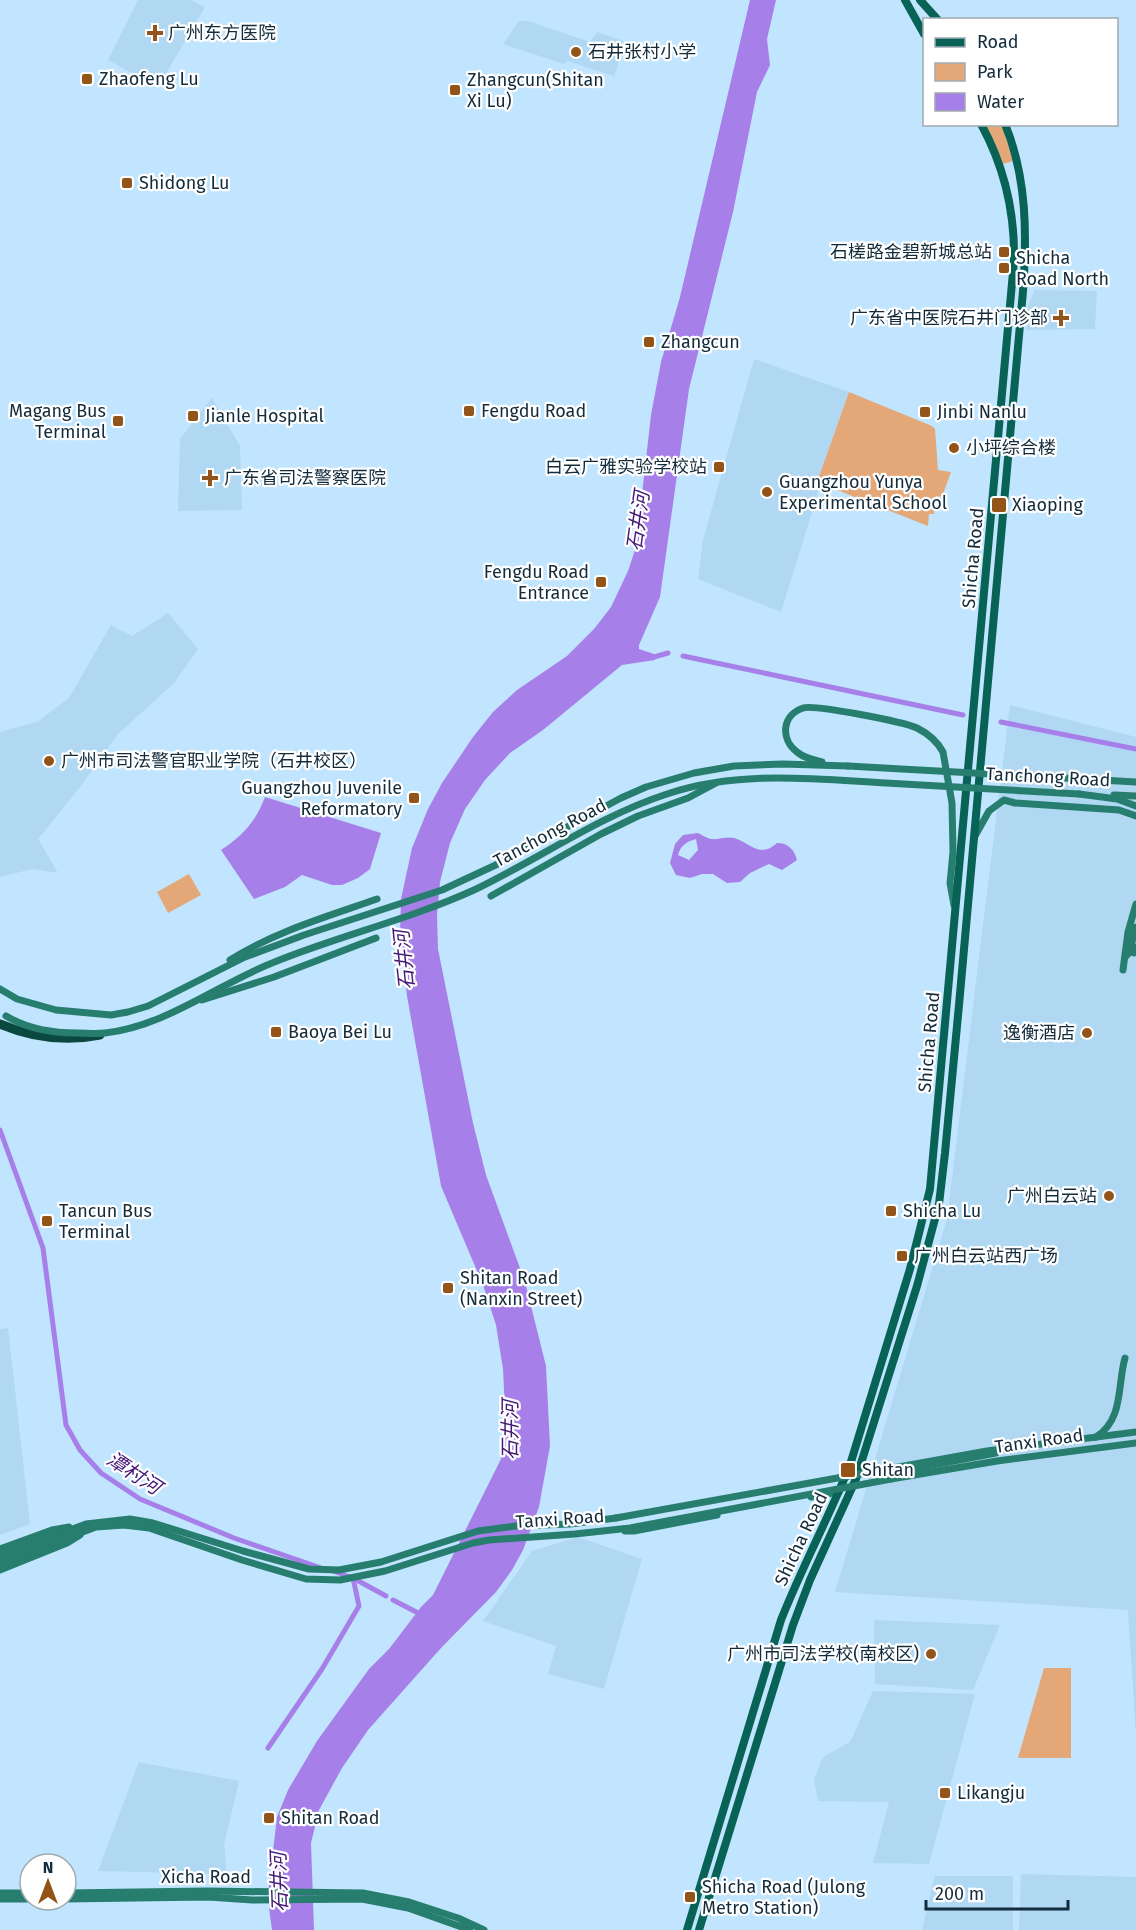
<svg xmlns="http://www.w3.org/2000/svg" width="1136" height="1930" viewBox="0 0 1136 1930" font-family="'Fira Sans','Noto Sans SC',sans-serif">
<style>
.built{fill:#b0d8f3}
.green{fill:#e3a778}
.water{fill:#a77fe9;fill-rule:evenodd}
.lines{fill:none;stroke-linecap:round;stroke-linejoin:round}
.canal{stroke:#a77fe9;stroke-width:5}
.secondary{stroke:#277e6f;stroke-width:7}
.primary{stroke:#086356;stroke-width:8}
.motorway{stroke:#0b4940;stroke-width:9}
.secondary-bridge{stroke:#277e6f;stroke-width:7}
.poi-dot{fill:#925418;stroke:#fff;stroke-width:2}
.labels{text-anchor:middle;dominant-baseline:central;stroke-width:4.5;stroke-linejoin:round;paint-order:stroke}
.poi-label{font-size:18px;fill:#132b3b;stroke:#fff;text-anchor:start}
.street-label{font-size:18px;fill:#132b3b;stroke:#fff}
.water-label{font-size:20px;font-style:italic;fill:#451977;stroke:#fff}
</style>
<rect width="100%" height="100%" fill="#c1e5fe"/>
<g class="built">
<polygon points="138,0 191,0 205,7 158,87 108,60"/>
<polygon points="519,21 528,21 590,42 597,32 626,42 614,76 567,61 564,64 503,44"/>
<polygon points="1035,290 1097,291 1095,329 1026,330 1028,306"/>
<polygon points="754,359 849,392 817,481 821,483 781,612 698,579 703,540"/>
<polygon points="212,398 240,446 242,510 178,511 180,439"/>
<polygon points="168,613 198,649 174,683 117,735 80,787 38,839 58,873 32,869 0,877 0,732 37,722 69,698 111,625 132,636"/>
<polygon points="1010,705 1136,737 1136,1735 1128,1610 835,1592 947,1219"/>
<polygon points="8,1328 30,1524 0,1535 0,1329"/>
<polygon points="578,1537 642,1559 604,1689 548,1674 556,1646 483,1621 532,1551"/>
<polygon points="874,1620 1000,1625 973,1690 875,1684"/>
<polygon points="873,1691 975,1694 929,1864 873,1863 889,1802 818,1801 814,1779 823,1757 850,1742"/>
<polygon points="139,1762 239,1781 224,1845 227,1874 98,1871"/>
<polygon points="1021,1874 1136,1877 1136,1930 1019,1930"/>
<polygon points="935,1876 1013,1876 1013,1930 922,1930"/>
</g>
<g class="green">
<polygon points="986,125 1002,125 1013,161 1003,164"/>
<polygon points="849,392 932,426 935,429 938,470 951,472 942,497 936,496 934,514 929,514 928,526 817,482"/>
<polygon points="189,874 201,895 168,913 157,892"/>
<polygon points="1044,1668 1071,1668 1071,1758 1018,1758"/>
</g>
<g class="water">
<polygon points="750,0 776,0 767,39 770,65 757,92 733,212 689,389 660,597 639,645 639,649 654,654 655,660 622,665 543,730 510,753 485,780 465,809 450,843 440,882 437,915 438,949 473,1123 486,1175 525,1282 546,1366 550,1446 539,1507 523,1550 512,1570 496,1592 441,1648 368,1730 342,1768 319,1810 311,1843 314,1930 272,1930 269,1908 269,1885 277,1817 288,1790 317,1741 369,1669 389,1649 421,1607 433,1595 501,1459 506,1429 503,1369 496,1325 483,1285 441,1186 407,996 400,936 401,899 412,848 428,809 442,783 473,737 493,712 517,690 567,656 594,629 611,607 628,571 636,547 651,415 661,362 680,297"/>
<path d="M265,797L381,833L370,869L358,878L342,885H332L302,875L285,887L254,899L221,850C243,836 256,821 265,797Z"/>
<path d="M698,833C702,835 707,838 711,839C718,840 727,836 734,838C751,843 759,859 777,843C788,843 794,849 797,860L782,870L769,864L750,873L740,882L727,883L713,874H702L690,878L676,875L670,863L675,844L683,835ZM696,839L698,850L689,860L678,855C681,845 686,842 696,839Z"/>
</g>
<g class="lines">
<g class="canal">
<polyline points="683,656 963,715"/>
<polyline points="654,657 668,653"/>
<polyline points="1001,722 1136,749"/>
<polyline points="0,1130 43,1248 66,1425 80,1450 101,1473 140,1499 234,1538 321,1568"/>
<polyline points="333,1571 353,1578 386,1596"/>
<polyline points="393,1600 424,1616"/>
<polyline points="268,1748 322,1669 359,1606 353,1578"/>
</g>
<g class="secondary">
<path d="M822,762C813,760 804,758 797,752C780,739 782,715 803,708C814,704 904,722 917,728C929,734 937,741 943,752L952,803L953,852L950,883L954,905"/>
<polyline points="1079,794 1117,799 1136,806"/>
<polyline points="1114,795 1136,796"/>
<polyline points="975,836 989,811 1004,800 1015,803 1119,810 1136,816"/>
<polyline points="491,896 601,834 638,816 688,798 716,783"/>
<polyline points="1134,953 1136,947"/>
<polyline points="1125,957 1129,953 1136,927"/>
<path d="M230,960C276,931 326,917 377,899"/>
<polyline points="1123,970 1128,932 1136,904"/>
<polyline points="0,989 17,999 56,1010 111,1015 128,1012 148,1006 245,957 304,935 442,890 500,863 621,798 646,787 694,773 734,766 783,764 848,766"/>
<polyline points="202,1000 274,977 376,938"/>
<path d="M1096,1437C1124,1419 1117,1386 1125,1358"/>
<polyline points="895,1470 906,1470 996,1453"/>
<polyline points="891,1479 997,1461 1136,1443"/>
<polyline points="811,1497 839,1492"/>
<polyline points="625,1531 634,1531 717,1515"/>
<polyline points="0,1549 52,1530 69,1527"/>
<polyline points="0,1556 86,1524 130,1519 153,1523 243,1551 309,1569 339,1570 381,1562 478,1531 516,1526 570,1524 616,1518"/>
<polyline points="0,1570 67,1543 80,1535"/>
<polyline points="0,1893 30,1893"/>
<polyline points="66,1893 207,1891 363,1893 409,1902 458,1918 484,1930"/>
<polyline points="0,1899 30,1899"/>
<polyline points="66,1899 208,1897 252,1900 362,1899 408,1908 470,1930"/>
</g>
<g class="primary">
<polyline points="905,0 924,34"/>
<polyline points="920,0 938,20"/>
<path d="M687,1930L781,1620C802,1567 829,1517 850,1465L910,1269L930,1189L1014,261C1015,213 1004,166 981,124"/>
<path d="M699,1930L793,1625L810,1580L856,1479L917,1286L939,1204L945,1153L959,1005L1023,291C1027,234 1027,178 1005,124"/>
</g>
<path class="motorway" d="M0,1024C33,1038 65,1042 100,1035"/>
<g class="secondary-bridge">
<polyline points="848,766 1136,782"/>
<path d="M6,1016C26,1028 53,1033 77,1033C86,1033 96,1034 105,1033C167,1026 219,983 277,961C342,935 410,919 474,890C539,859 599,816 667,794C738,770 813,779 886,783C950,787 1015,790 1079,794"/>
<polyline points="616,1518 987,1451 1136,1432"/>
<polyline points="0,1563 96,1527 124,1525 149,1528 242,1560 306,1579 340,1580 385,1571 473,1543 489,1540 575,1534 630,1528 891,1479"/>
</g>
</g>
<g class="poi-dot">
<path d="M152 24h6v6h6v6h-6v6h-6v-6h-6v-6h6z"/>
<circle cx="576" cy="52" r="6"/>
<rect x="81" y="73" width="12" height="12" rx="3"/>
<rect x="449" y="84" width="12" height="12" rx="3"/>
<rect x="121" y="177" width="12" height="12" rx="3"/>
<rect x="998" y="246" width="12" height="12" rx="3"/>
<rect x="998" y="262" width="12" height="12" rx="3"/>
<path d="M1058 309h6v6h6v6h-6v6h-6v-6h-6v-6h6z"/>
<rect x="643" y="336" width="12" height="12" rx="3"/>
<rect x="463" y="405" width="12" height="12" rx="3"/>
<rect x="919" y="406" width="12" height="12" rx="3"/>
<rect x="187" y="410" width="12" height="12" rx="3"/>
<rect x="112" y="415" width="12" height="12" rx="3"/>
<circle cx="954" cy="448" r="6"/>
<rect x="713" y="461" width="12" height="12" rx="3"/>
<path d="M207 469h6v6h6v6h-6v6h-6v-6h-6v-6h6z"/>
<circle cx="767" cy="492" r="6"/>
<rect x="991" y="497" width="16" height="16" rx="3"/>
<rect x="595" y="576" width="12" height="12" rx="3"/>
<circle cx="49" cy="761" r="6"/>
<rect x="408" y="792" width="12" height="12" rx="3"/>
<rect x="270" y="1026" width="12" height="12" rx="3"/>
<circle cx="1087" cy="1033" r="6"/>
<circle cx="1109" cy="1196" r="6"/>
<rect x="885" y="1205" width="12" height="12" rx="3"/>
<rect x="41" y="1215" width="12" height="12" rx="3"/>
<rect x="896" y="1250" width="12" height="12" rx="3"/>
<rect x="442" y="1282" width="12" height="12" rx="3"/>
<rect x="840" y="1462" width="16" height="16" rx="3"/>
<circle cx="931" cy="1654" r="6"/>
<rect x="939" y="1787" width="12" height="12" rx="3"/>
<rect x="263" y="1812" width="12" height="12" rx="3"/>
<rect x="684" y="1891" width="12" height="12" rx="3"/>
</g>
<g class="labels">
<g class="poi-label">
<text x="168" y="33">广州东方医院</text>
<text x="588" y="52">石井张村小学</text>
<text x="99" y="79">Zhaofeng Lu</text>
<text x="467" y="80">Zhangcun(Shitan<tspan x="467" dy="21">Xi Lu)</tspan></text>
<text x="139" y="183">Shidong Lu</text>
<text x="992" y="252" text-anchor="end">石槎路金碧新城总站</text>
<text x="1016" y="258">Shicha<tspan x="1016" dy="21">Road North</tspan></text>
<text x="1048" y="318" text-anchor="end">广东省中医院石井门诊部</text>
<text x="661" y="342">Zhangcun</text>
<text x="106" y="411" text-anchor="end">Magang Bus<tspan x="106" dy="21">Terminal</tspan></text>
<text x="481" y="411">Fengdu Road</text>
<text x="937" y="412">Jinbi Nanlu</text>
<text x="205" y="416">Jianle Hospital</text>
<text x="966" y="448">小坪综合楼</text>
<text x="707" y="467" text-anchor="end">白云广雅实验学校站</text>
<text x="224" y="478">广东省司法警察医院</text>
<text x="779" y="482">Guangzhou Yunya<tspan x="779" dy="21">Experimental School</tspan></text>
<text x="1012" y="505">Xiaoping</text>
<text x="589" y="572" text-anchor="end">Fengdu Road<tspan x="589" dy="21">Entrance</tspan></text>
<text x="61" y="761">广州市司法警官职业学院（石井校区）</text>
<text x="402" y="788" text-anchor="end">Guangzhou Juvenile<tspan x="402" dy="21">Reformatory</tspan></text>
<text x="288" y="1032">Baoya Bei Lu</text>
<text x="1075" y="1033" text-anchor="end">逸衡酒店</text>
<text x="1097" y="1196" text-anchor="end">广州白云站</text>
<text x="59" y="1211">Tancun Bus<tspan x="59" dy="21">Terminal</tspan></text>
<text x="903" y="1211">Shicha Lu</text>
<text x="914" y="1256">广州白云站西广场</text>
<text x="460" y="1278">Shitan Road<tspan x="460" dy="21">(Nanxin Street)</tspan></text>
<text x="862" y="1470">Shitan</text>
<text x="919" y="1654" text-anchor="end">广州市司法学校(南校区)</text>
<text x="957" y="1793">Likangju</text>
<text x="281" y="1818">Shitan Road</text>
<text x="702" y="1887">Shicha Road (Julong<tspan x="702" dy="21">Metro Station)</tspan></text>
</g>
<g class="street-label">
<text transform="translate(973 558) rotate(-85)">Shicha Road</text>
<text transform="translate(1048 777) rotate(3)">Tanchong Road</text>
<text transform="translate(550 833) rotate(-28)">Tanchong Road</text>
<text transform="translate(929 1042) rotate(-85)">Shicha Road</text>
<text transform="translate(1039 1441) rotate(-8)">Tanxi Road</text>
<text transform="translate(560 1519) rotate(-4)">Tanxi Road</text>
<text transform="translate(801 1539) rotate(-65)">Shicha Road</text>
<text x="206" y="1877">Xicha Road</text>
</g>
<g class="water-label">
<text transform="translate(638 521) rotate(-82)">石井河</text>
<text transform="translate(404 960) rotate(-96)">石井河</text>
<text transform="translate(510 1430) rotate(-90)">石井河</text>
<text transform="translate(134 1473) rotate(33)">潭村河</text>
<text transform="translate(279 1882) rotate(-92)">石井河</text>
</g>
</g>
<rect x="923" y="18" width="195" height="108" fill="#ffffff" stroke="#a1aab1" stroke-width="1.5"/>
<rect x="935" y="38" width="30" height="9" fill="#086356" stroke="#a1aab1" stroke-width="1.5"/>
<text x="977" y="48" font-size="18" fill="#132b3b">Road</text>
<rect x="935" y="63" width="30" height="18" fill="#e3a778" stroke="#a1aab1" stroke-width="1.5"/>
<text x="977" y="78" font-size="18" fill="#132b3b">Park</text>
<rect x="935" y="93" width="30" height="18" fill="#a77fe9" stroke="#a1aab1" stroke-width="1.5"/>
<text x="977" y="108" font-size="18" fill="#132b3b">Water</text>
<g transform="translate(48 1882)"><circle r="28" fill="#ffffff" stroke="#a1aab1" stroke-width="1.5"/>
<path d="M0-4.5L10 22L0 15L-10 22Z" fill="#925418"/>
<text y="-9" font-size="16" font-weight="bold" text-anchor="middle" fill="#132b3b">N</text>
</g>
<path d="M926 1900v9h142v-9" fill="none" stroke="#132b3b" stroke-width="3"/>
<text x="935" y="1900" font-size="18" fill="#132b3b" stroke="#ffffff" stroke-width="4.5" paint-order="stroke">200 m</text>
</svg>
